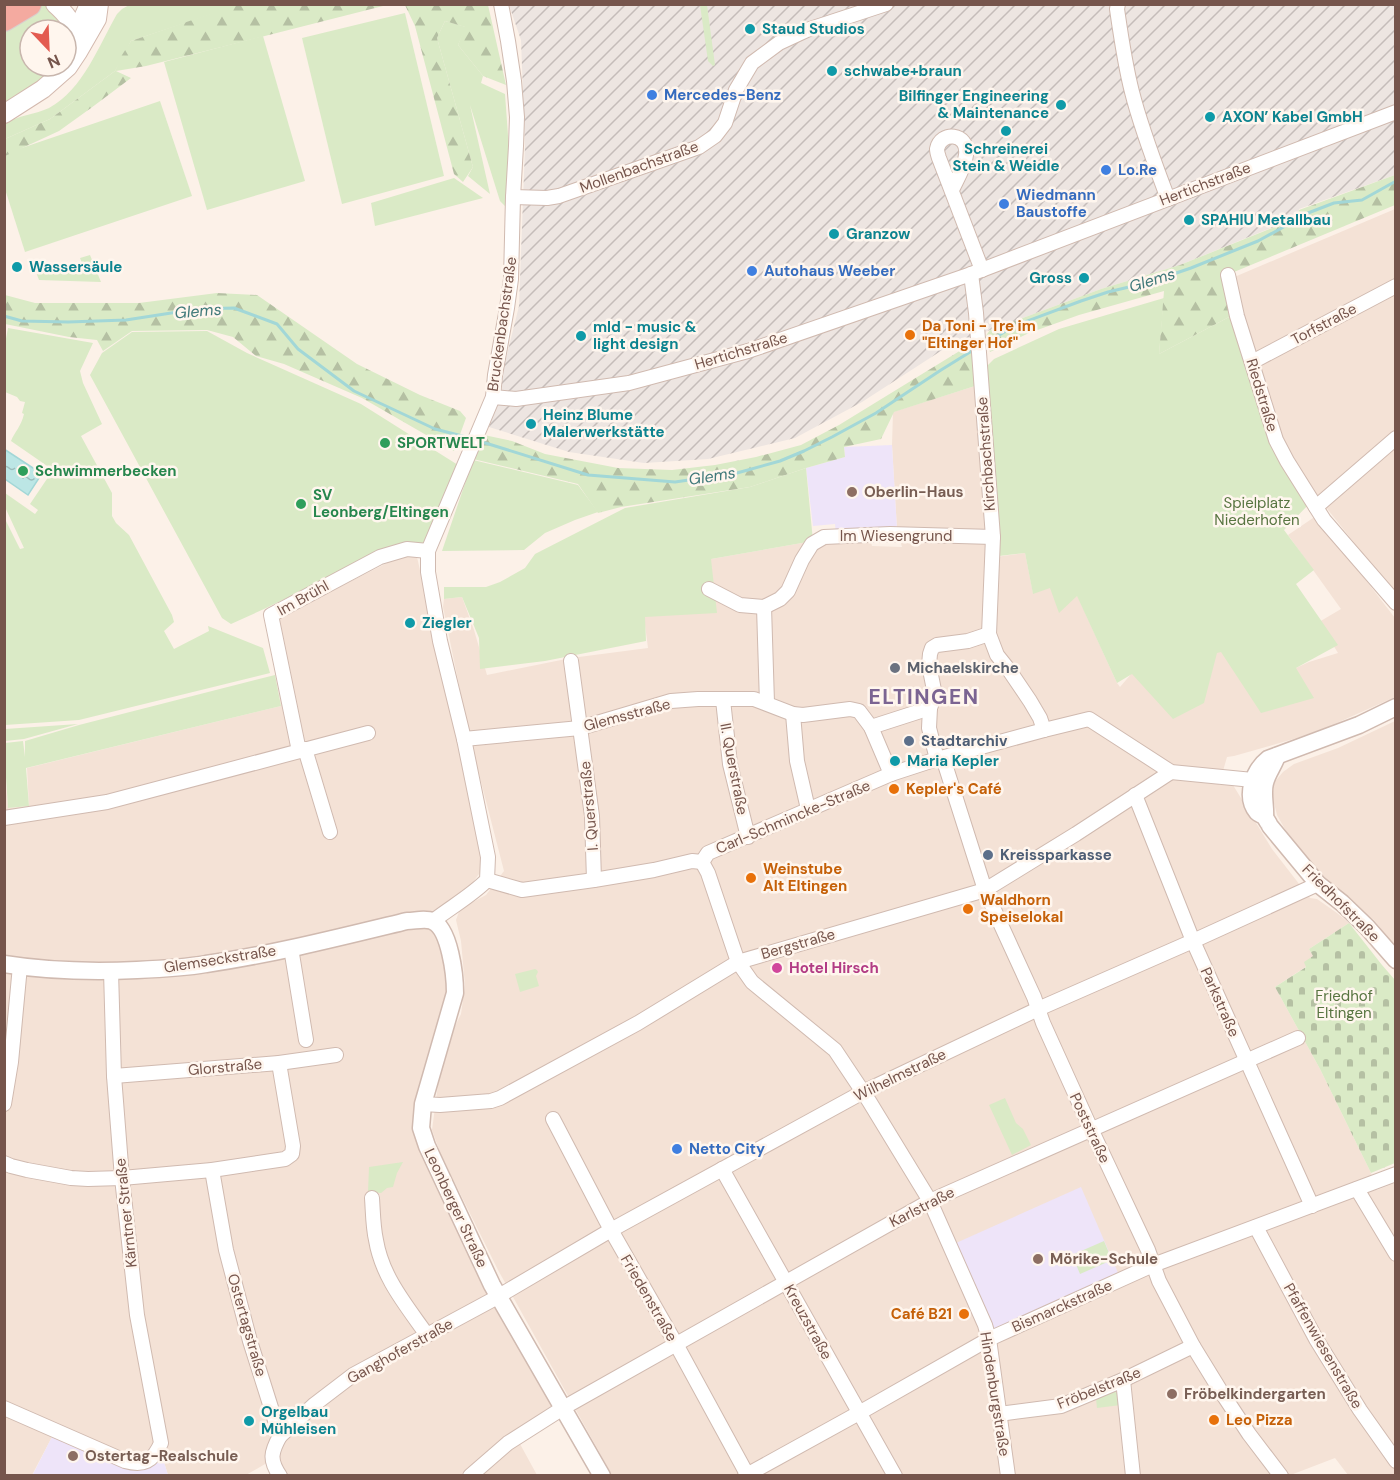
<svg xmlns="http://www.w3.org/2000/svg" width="1400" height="1480" viewBox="0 0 1400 1480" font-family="'DM Sans',sans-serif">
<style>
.residential{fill:#f4e2d6}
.industrial{fill:url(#industrial-furrows)}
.education{fill:#eee4f9}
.green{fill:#daeac6}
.forest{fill:url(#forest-firs)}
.cemetery{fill:url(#cemetery-stones)}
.water{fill:url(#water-ripples);stroke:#a2d7d7;stroke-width:1.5}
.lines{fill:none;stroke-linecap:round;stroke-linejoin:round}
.stream{stroke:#a2d7d7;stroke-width:3}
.minor-casing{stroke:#d0bab0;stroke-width:16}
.tertiary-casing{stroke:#d0bab0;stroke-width:19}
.secondary-casing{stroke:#d3b9ae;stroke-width:20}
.motorway-casing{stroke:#d9cfcd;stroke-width:26}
.minor{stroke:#fff;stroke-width:14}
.tertiary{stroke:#fff;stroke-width:16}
.secondary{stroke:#fff;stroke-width:18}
.motorway{stroke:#f4aaa0;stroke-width:24}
.culture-dot{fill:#0f9aa8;stroke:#fff6ee;stroke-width:2}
.shop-dot{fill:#3f7fe0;stroke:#fff6ee;stroke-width:2}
.food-dot{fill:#e8710a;stroke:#fff6ee;stroke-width:2}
.leisure-dot{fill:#2e9e5b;stroke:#fff6ee;stroke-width:2}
.education-dot{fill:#8d6e63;stroke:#fff6ee;stroke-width:2}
.worship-dot{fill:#6b7280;stroke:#fff6ee;stroke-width:2}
.service-dot{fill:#5c6f8a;stroke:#fff6ee;stroke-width:2}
.hotel-dot{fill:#d1479c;stroke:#fff6ee;stroke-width:2}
.labels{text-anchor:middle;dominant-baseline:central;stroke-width:5;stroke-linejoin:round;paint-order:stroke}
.culture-label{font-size:15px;font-weight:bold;fill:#0d838f;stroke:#fff6ee;text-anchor:start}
.shop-label{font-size:15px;font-weight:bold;fill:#366cbe;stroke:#fff6ee;text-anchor:start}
.street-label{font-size:15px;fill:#76554c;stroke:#fff6ee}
.food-label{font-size:15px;font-weight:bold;fill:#c56008;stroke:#fff6ee;text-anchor:start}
.leisure-label{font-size:15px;font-weight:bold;fill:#27864d;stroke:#fff6ee;text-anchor:start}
.education-label{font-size:15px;font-weight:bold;fill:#785e54;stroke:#fff6ee;text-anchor:start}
.park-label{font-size:15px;fill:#587541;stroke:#fff6ee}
.worship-label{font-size:15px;font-weight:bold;fill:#5b616d;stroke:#fff6ee;text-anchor:start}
.service-label{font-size:15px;font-weight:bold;fill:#4e5e75;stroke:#fff6ee;text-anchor:start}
.hotel-label{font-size:15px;font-weight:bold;fill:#b23c85;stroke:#fff6ee;text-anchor:start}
.water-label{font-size:16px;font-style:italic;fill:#40797a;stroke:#fff6ee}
.district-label{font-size:21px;font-weight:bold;letter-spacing:1.5px;fill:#7b6492;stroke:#fff6ee}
</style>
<defs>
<pattern id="industrial-furrows" width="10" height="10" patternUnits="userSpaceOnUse" patternTransform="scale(1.5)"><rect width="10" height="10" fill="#ede5e1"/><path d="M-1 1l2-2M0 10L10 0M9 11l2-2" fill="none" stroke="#c5bcb9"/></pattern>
<pattern id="forest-firs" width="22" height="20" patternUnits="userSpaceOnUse" patternTransform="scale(1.5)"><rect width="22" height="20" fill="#daeac6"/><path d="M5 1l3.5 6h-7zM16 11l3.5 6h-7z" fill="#b5c0a3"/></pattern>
<pattern id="cemetery-stones" width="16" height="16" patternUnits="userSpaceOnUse" patternTransform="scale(1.5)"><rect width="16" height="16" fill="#daeac6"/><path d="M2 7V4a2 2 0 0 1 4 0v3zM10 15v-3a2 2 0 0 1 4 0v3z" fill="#b5c0a3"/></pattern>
<pattern id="water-ripples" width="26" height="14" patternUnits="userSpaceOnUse" patternTransform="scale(1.5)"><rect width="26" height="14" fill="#bce6e5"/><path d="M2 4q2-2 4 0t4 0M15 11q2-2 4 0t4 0" fill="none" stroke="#9dbdbc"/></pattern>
</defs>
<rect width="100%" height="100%" fill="#fcf1e8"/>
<g class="residential">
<polygon points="1395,209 1395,594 1297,471 1280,437 1232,278"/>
<polygon points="975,386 982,453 988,558 1025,553 1033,593 1050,587 1077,595 1117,683 1120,687 1132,673 1195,617 1241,648 1296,668 1309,662 1338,653 1319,622 1341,609 1288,535 1313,518 1316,518 1324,526 1395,618 1395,697 1330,726 1297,738 1234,756 1227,757 1219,785 1233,785 1272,849 1310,898 1317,899 1337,913 1349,923 1309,949 1313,956 1307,966 1275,987 1320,1069 1371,1173 1377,1190 1395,1183 1395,1475 1348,1475 1335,1458 1288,1476 612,1475 498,1270 441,1155 432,1130 439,1077 450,1036 461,1014 465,985 461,941 456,920 460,909 486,895 504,871 470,739 443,607 444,599 462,597 474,630 487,675 571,658 648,648 644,617 711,559 813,541 870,538 872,546 902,547 897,529 892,445 893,412"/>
<polygon points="399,557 417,557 474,809 482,870 468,889 430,913 439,939 449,997 416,1110 495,1302 553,1408 514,1433 537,1475 280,1475 272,1460 246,1475 168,1475 163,1459 147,1461 54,1433 32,1475 5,1475 4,762 8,808 29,806 27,768 281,706 268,623"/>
<polygon points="1395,721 1395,946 1374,920 1323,882 1303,861 1277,815 1273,799 1273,784 1283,772 1294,764 1338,748"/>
</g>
<polygon class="industrial" points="509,5 1395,5 1395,175 1299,209 1298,217 1180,265 1101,289 990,330 947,347 862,402 795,438 708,459 644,463 569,452 489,427 519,306 525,147 521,40"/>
<g class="education">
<polygon points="892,445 897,529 836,533 835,524 813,526 806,468 845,457 844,447"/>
<polygon points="1081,1187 1119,1275 995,1330 956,1243"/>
<polygon points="54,1433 120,1463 157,1453 163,1459 168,1475 32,1476"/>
</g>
<g class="green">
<path d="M131,4L239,5L131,41L115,71L50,119L5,139V124C18,115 34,115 49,108C83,90 99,45 117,14L122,9Z"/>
<polygon points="42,5 47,5 66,30 30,30 30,66 57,66 47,78 5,108 5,24"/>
<polygon points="700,5 707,5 715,65 713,66 708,61"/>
<polygon points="405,13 444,176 342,204 302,38"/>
<polygon points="445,21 466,27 458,45 483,76 481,83 505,94 509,149 505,206 500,201 470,105 490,194 468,176 473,167 437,38"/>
<polygon points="263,36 305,181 207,210 164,62"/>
<polygon points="160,101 192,196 25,252 5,189 4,154"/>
<polygon points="454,178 483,198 375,226 371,203"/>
<polygon points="90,255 101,282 39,280 36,272 44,269 46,274 82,263 80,258"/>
<polygon points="1164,298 1159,354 1231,316 1246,363 1310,503 1284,530 1314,570 1296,584 1338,645 1296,668 1314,698 1261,713 1221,652 1217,653 1204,703 1173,719 1132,674 1117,683 1077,596 1059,613 1050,588 1033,594 1025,553 999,556 985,368 994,359 1059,329"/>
<path d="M8,328L93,343L80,371L83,383L102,424L81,436L112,493V516L116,523L129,535L172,615L174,622L164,631L174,649L209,631L208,626L263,648L270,673L79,720L5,725V519L20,549L24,548L5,507V493L35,514L38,510L30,504L53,470L11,441C15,431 21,427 24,414L22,413L25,402L20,401L17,397L5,392V344Z"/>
<polygon points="207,331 247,353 361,404 458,465 427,543 398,544 264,609 231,624 222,618 90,375 102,353 132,332"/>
<polygon points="473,460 578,485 598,512 575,520 545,533 524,550 442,551"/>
<polygon points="806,468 813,541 711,559 717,613 645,617 646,641 545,661 480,669 479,638 462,597 444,599 444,587 486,587 500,582 525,568 535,554 625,508 750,487"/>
<polygon points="275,675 281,706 26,768 29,806 8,808 5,762 5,743 23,741 25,757 25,741 79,725"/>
<polygon points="78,724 24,739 5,741 5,729"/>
<polygon points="535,969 537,970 538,972 536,976 539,986 520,992 515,974"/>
<polygon points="1005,1098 1016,1123 1023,1129 1031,1145 1012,1155 989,1105"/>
<polygon points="403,1162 397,1173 393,1187 387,1188 381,1193 368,1192 369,1167"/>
<polygon points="1104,1241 1112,1260 1080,1274 1072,1255"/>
<polygon points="1113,1391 1120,1394 1121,1405 1097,1408 1096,1399"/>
</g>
<g class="forest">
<polygon points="239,4 387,5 146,66 116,71 131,78 91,108 59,131 5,156 5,139 50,119 115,71 122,55 131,41"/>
<polygon points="405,5 488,5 506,85 483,76 458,45 465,27 445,21 437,38 473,167 463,182 454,174 415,26"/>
<polygon points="1395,175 1395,205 1222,277 1231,316 1159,354 1164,291 1079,315 1029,333 990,352 985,337 990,330 1101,289 1180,265 1297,218 1299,210"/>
<polygon points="217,293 257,295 357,364 420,395 460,411 466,418 454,451 362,398 284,364 256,356 233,337 207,330 132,331 103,351 97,340 69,337 5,324 5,295 35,303 139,303"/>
<polygon points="971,344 975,386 894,412 881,439 844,447 845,457 806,468 750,487 621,507 598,513 578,484 473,459 484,435 512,441 545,454 618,468 672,470 715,465 756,457 801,445 839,425"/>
</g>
<polygon class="cemetery" points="1349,923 1382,965 1395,980 1395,1163 1371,1173 1320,1069 1275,987 1306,967 1304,962 1313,956 1309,949"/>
<polygon class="water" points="4,449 36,470 38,468 43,472 28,495 5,479"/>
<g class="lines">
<g class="stream">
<polyline points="4,316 22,321 68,322 126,320 197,309 234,308 277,324 298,349 354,391 435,429 470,438"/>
<polyline points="983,345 1014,326 1081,301 1108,292 1150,282 1191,268 1258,241 1289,224 1301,223 1308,213 1334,203 1362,200 1396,181"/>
<polyline points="479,441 588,475 675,482 737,473 780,461 804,451 832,437 876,413 941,370 975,349"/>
</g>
<defs>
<g id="minor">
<path d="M1118,4L1117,9C1121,37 1125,65 1132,92C1141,128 1155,164 1168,199"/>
<path d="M952,190C957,179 965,166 966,155C969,132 940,131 937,149C937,152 938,155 939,158L982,270"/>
<polyline points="513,197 547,198 559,196 699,147 715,136 725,123 736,90 752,63 779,43 807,30 886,4"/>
<polyline points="971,274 976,313 993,537 989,634 997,655 1009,670 1030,701 1040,718 1044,730"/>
<polyline points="1228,275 1237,316 1276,440 1287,461 1324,520 1396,603"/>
<polyline points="1252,362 1396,286"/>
<polyline points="493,397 516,399 629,383 748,351 971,274 1396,112"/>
<polyline points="1316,507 1396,438"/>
<polyline points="709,589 740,605 764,607 780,599 788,591 802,560 812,544 824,537 890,534 993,537"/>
<polyline points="764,607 767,703"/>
<polyline points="571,661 592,816 594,880"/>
<polyline points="723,700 730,764 748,837"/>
<polyline points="793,714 797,761 808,809"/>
<polyline points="871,727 930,708"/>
<polyline points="464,739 580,728 671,701 698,699 754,699 793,714 803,715 850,709 859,711 871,727 891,774"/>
<polyline points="305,749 330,832"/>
<polyline points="299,751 271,615 380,557 407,549 428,551"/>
<polyline points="943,758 985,890 1034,997 1043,1023 1091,1129 1148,1250 1159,1281 1193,1346 1220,1390 1249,1434 1281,1476"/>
<polyline points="937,759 929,728 930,708 935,695 929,665 930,654 932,648 937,645 968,641 989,634"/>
<polyline points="1135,795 1193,941 1312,1206"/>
<polyline points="4,818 107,802 368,733"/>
<polyline points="702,862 708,873 738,962 752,982 835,1050 869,1101 930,1201 985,1325 989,1339 1008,1476"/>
<polyline points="702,862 708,853 891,774 937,759 1044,730 1089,719 1171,772 1263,781"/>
<polyline points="487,880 522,890 594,880 654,870 692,861 702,862"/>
<path d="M433,921C451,907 471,896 487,880L488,857L464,739L440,641L428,572V551L493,397L495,375L507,308L511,279L513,197L516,146L517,117L514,81L508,41L501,4"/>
<polyline points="291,948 306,1040"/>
<polyline points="114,1076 279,1063 336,1055"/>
<polyline points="4,1104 11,1062 20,966"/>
<polyline points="423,1104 440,1105 491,1101 500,1098 638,1023 738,962 985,890 1076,834 1171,772"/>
<polyline points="553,1119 611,1230 676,1344 748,1476"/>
<polyline points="4,1163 11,1166 27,1170 71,1178 88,1179 122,1178 212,1170 285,1159 292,1154 293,1146 279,1063"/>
<polyline points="722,1169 895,1476"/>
<path d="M212,1170L226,1250L250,1341L280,1436C271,1452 269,1460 280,1476"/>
<polyline points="1357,1189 1396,1254"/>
<path d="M372,1198C373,1212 373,1227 376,1240C382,1277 406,1305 427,1335"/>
<polyline points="1256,1227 1316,1339 1360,1410 1396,1461"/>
<polyline points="1123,1380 1133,1476"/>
<path d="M4,1408L125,1461C143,1466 153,1462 161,1443L137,1315L122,1178L114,1076L111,971"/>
<polyline points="999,1414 1061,1406 1123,1380 1193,1346"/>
<polyline points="280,1436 315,1404 353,1375 492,1300 611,1230 863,1092 1038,1009 1193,941 1318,884"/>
<polyline points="470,1476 508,1443 563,1408 930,1201 1298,1038"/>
<polyline points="745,1476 859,1413 989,1339 1153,1265 1396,1174"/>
</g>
<g id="tertiary">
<path d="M1396,707L1359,725L1268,759C1254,770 1244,796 1257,812C1259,814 1263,815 1265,817C1265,818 1270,825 1270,826L1318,884L1342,903L1367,927L1396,960"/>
<path d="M1265,817C1266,806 1262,794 1265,783C1267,774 1274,765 1277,756"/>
<path d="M4,964C48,971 93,972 137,970C160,969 183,968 206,964C274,954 341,937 407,921C415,921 425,918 432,921C450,928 455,976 455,993L423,1104L421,1128L427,1146L492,1285L602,1476"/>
</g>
<g id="secondary">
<path d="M55,4C64,12 77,25 74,38C73,44 69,50 66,56"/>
<polyline points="75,36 87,9 93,4"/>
<polyline points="4,114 43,89 68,67 78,52 97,19 99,4"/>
</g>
<polyline id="motorway" points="4,19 29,4"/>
</defs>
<use href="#minor" class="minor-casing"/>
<use href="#tertiary" class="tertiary-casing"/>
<use href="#secondary" class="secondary-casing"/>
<use href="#motorway" class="motorway-casing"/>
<use href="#minor" class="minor"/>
<use href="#tertiary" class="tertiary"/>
<use href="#secondary" class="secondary"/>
<use href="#motorway" class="motorway"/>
</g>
<g class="culture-dot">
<circle cx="750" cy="29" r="6"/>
<circle cx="832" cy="71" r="6"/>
<circle cx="1061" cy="105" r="6"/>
<circle cx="1210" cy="117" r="6"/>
<circle cx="1006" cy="131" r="6"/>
<circle cx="1189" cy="220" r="6"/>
<circle cx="834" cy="234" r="6"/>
<circle cx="17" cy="267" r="6"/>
<circle cx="1084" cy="278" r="6"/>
<circle cx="581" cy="336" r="6"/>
<circle cx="531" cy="424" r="6"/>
<circle cx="410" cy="623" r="6"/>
<circle cx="895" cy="761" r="6"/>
<circle cx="249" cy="1421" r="6"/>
</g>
<g class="shop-dot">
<circle cx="652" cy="95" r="6"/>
<circle cx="1106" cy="170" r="6"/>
<circle cx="1004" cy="204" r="6"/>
<circle cx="752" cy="271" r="6"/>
<circle cx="677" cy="1149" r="6"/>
</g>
<g class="food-dot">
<circle cx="910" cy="335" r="6"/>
<circle cx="894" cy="789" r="6"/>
<circle cx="751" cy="878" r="6"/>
<circle cx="968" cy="909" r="6"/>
<circle cx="964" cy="1314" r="6"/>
<circle cx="1214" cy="1420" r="6"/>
</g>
<g class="leisure-dot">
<circle cx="385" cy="443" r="6"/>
<circle cx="23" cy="471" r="6"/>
<circle cx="301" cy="504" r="6"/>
</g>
<g class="education-dot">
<circle cx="852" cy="492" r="6"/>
<circle cx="1038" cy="1259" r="6"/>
<circle cx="1172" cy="1394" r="6"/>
<circle cx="73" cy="1456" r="6"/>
</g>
<circle class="worship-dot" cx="895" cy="668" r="6"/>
<g class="service-dot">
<circle cx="909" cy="741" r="6"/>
<circle cx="988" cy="855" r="6"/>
</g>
<circle class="hotel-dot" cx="777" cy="968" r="6"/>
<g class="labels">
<g class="culture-label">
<text x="762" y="29">Staud Studios</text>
<text x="844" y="71">schwabe+braun</text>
<text x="1049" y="96" text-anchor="end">Bilfinger Engineering<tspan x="1049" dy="17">&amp; Maintenance</tspan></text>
<text x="1222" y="117">AXON’ Kabel GmbH</text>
<text x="1006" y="149" text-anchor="middle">Schreinerei<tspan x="1006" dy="17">Stein &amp; Weidle</tspan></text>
<text x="1201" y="220">SPAHIU Metallbau</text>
<text x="846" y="234">Granzow</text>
<text x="29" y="267">Wassersäule</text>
<text x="1072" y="278" text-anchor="end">Gross</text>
<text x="593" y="327">mld - music &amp;<tspan x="593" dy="17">light design</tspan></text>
<text x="543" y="415">Heinz Blume<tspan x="543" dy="17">Malerwerkstätte</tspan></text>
<text x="422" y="623">Ziegler</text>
<text x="907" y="761">Maria Kepler</text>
<text x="261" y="1412">Orgelbau<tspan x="261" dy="17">Mühleisen</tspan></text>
</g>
<g class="shop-label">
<text x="664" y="95">Mercedes-Benz</text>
<text x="1118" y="170">Lo.Re</text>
<text x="1016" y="195">Wiedmann<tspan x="1016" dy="17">Baustoffe</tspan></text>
<text x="764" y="271">Autohaus Weeber</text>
<text x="689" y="1149">Netto City</text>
</g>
<g class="street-label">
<text transform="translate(639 167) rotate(-20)">Mollenbachstraße</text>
<text transform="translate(1205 184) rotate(-21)">Hertichstraße</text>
<text transform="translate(502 324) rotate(-82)">Bruckenbachstraße</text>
<text transform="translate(1324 324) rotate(-28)">Torfstraße</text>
<text transform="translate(741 351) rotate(-17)">Hertichstraße</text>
<text transform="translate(1262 395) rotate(73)">Riedstraße</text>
<text transform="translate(986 454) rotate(-94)">Kirchbachstraße</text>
<text x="896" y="536">Im Wiesengrund</text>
<text transform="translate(303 598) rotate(-29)">Im Brühl</text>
<text transform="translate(627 715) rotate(-15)">Glemsstraße</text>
<text transform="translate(734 769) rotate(79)">II. Querstraße</text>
<text transform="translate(589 806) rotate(-95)">I. Querstraße</text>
<text transform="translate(793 817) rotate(-23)">Carl-Schmincke-Straße</text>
<text transform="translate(1341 903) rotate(45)">Friedhofstraße</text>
<text transform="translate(798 944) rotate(-16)">Bergstraße</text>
<text transform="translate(220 959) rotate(-9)">Glemseckstraße</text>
<text transform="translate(1220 1002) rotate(66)">Parkstraße</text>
<text transform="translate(225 1067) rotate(-5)">Glorstraße</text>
<text transform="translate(900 1075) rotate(-26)">Wilhelmstraße</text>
<text transform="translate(1090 1128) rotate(65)">Poststraße</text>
<text transform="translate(922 1207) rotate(-27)">Karlstraße</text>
<text transform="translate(456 1208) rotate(65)">Leonberger Straße</text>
<text transform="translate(126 1213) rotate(-96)">Kärntner Straße</text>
<text transform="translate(649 1298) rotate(60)">Friedenstraße</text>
<text transform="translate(1062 1306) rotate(-24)">Bismarckstraße</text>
<text transform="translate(808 1322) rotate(61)">Kreuzstraße</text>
<text transform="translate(247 1325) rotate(74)">Ostertagstraße</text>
<text transform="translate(1323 1346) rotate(60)">Pfaffenwiesenstraße</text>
<text transform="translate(400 1351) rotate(-29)">Ganghoferstraße</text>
<text transform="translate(1099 1388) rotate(-22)">Fröbelstraße</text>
<text transform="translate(995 1394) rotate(81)">Hindenburgstraße</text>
</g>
<g class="food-label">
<text x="922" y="326">Da Toni - Tre im<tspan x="922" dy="17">"Eltinger Hof"</tspan></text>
<text x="906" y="789">Kepler's Café</text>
<text x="763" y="869">Weinstube<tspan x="763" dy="17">Alt Eltingen</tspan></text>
<text x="980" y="900">Waldhorn<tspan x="980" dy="17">Speiselokal</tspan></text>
<text x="952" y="1314" text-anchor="end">Café B21</text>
<text x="1226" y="1420">Leo Pizza</text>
</g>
<g class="leisure-label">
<text x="397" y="443">SPORTWELT</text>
<text x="35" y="471">Schwimmerbecken</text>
<text x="313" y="495">SV<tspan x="313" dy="17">Leonberg/Eltingen</tspan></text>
</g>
<g class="education-label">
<text x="864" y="492">Oberlin-Haus</text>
<text x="1050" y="1259">Mörike-Schule</text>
<text x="1184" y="1394">Fröbelkindergarten</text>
<text x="85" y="1456">Ostertag-Realschule</text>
</g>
<g class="park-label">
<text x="1257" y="503">Spielplatz<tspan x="1257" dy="17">Niederhofen</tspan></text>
<text x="1344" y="996">Friedhof<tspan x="1344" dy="17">Eltingen</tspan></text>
</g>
<g class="worship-label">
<text x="907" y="668">Michaelskirche</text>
</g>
<g class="service-label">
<text x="921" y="741">Stadtarchiv</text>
<text x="1000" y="855">Kreissparkasse</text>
</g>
<g class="hotel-label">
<text x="789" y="968">Hotel Hirsch</text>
</g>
<g class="water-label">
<text transform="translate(1152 280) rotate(-17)">Glems</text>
<text transform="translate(198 311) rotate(-5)">Glems</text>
<text transform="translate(712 476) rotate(-9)">Glems</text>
</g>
<g class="district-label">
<text x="924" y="697">ELTINGEN</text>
</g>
</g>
<rect width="1400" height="1480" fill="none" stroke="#76554c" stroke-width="12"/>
<g transform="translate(48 48) rotate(157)"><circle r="28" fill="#fff6ee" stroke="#c8b6ad" stroke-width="1.5"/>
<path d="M0-4.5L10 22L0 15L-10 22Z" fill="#e35b50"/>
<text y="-9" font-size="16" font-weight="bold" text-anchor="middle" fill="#76554c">N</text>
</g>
</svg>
